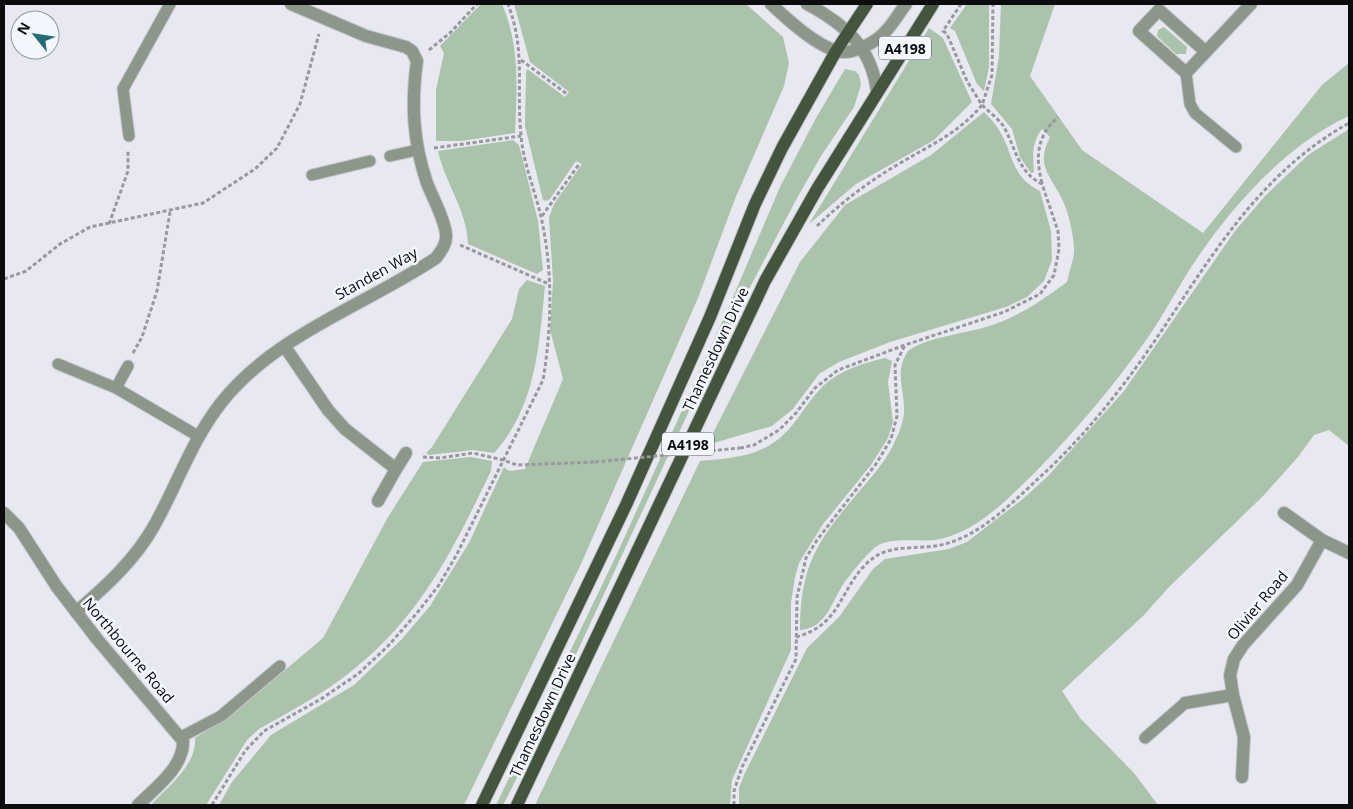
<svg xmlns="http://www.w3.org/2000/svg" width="1353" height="809" viewBox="0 0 1353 809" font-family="'Open Sans',sans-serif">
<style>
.green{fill:#abc3ab}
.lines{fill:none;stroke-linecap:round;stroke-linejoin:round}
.service-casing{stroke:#c4c5cc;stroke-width:13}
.minor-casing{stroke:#c4c5cc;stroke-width:14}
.tertiary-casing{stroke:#c4c5cc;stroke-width:14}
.primary-casing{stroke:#c4c5cc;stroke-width:14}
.path{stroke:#98989f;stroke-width:3;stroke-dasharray:4 2.5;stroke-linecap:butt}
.service{stroke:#8d9789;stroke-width:11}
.minor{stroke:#8d9789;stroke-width:12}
.tertiary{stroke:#8d9789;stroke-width:12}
.primary{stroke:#43553c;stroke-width:12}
.path-bridge{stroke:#98989f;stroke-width:3;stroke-dasharray:4 2.5;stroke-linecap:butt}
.labels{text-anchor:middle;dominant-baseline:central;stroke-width:5;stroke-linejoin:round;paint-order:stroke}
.shield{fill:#f4f6fe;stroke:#525257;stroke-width:1}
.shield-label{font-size:14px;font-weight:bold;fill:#0c0c0f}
.street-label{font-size:15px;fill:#0c0c0f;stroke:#f4f6fe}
</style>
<rect width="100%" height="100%" fill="#e7e8f0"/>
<g class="green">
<path d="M481,4H502C520,46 517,88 515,133L461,141H436V90L444,53L440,46Z"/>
<polygon points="514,4 746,4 783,37 789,63 784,86 735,199 698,298 581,564 464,805 219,805 232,782 271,735 354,685 402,639 430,606 470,541 504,467 509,471 525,469 563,379 550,330 553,281 549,217 554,204 582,164 576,161 550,199 546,201 543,200 525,126 526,72 527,69 530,71 565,97 569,92 530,62"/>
<polygon points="967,4 989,4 989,67 984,91 977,84 955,31 950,28"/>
<path d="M1001,4H1055L1030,76L1082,150L1203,233L1322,85L1349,63V116C1285,145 1227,211 1190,269C1176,291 1164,314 1149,336C1110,391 1066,443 1017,490C994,512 967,535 935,540C918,542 891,537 877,546C868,552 846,579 841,588C830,606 825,628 800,630C800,562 820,538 862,488C875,473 888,458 896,439C901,429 905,416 904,406C903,385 895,371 908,351C927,337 963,334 986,327C1017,318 1041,301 1067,282C1069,271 1075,258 1074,247C1073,234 1069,213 1063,201C1051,175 1035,167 1050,137L1042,129C1031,144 1033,155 1034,172L1031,173L1020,157L1012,129L991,104L999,56Z"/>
<polygon points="1164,27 1187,47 1186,54 1176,54 1157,36 1158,30"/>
<polygon points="929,28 943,38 972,102 934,140 856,184 809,224"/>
<polygon points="845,69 855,71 859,75 861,85 854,107 821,156 796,200 720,344 533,747 503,805 496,805 616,556 728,309 780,187 816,118"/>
<path d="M984,112C989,117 995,123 999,130C1014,154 1010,176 1040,191L1051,231L1052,260L1044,281L1027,297L1006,307L890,342L839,362L819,374L793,409L772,426L707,445L800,262L845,205L931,155Z"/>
<polygon points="1349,129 1349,446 1329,430 1314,435 1298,457 1263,496 1169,587 1143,616 1062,691 1080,718 1134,773 1158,805 739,805 739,788 744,775 807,648 839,617 873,569 885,559 949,549 967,542 1024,498 1048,476 1124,391 1235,231 1265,196 1308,155"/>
<path d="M513,140L519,145L538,221L543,270L537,274L468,244C467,210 445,183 438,151Z"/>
<path d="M527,280L545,286C539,346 536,407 494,453L473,450L429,455L426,453L432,447L512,319L519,289Z"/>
<path d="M885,358L892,361L888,382L893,422L888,438L871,465L823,524L799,563L795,577L791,603V650L732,780L730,805H535L700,461C723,459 749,458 770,445C794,431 804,405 823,386C839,371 863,363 885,358Z"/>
<path d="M471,457L492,461L491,471C451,554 419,620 344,677C318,697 287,713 259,729L247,740L206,805H151C168,786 197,765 195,738L234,713L323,638L388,517L423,462Z"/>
</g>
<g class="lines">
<defs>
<g id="service">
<polyline points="1186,73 1190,104 1195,113 1236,147"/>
<polyline points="129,136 123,89 170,4"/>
<polyline points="390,156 417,150"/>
<polyline points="312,175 370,161"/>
<polyline points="58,364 116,388 198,436"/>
<polyline points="116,388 128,366"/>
<polyline points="181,737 221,716 280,666"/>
<polyline points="1145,738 1185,703"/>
</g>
<g id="minor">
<polyline points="1206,52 1159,10 1139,31 1186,73 1251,4"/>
<polyline points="285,347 328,410 345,429 396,469 378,501"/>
<polyline points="396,469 406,453"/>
<path d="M4,513L19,528L57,587L97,639L183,741C184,767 155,788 138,805"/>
<polyline points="1284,513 1322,540 1349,553"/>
<path d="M76,612C105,587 135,560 154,526C177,485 192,440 221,403C274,335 366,305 436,258C441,251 447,244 446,234C444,217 433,199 427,183C413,142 411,104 417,61L412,51L406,47L366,36L291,4"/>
<polyline points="1185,703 1233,695"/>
<polyline points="1242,777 1244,737 1233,695 1230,675 1234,659 1243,645 1297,585 1322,540"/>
</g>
<g id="tertiary">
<path d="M771,4C787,19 815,45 837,51C851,56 876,42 885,32C893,24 899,13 906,4"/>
<path d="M807,4C845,24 872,48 877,92"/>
</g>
<g id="primary">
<polyline points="482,805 626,505 710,317 755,204 782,148 836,51 867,4"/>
<polyline points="517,805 765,281 817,189 933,4"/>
</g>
</defs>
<use href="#service" class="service-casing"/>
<use href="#minor" class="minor-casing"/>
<use href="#tertiary" class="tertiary-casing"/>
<use href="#primary" class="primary-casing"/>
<g class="path">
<polyline points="429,50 451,32 477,4"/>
<polyline points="521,60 567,94"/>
<polyline points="434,148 521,136"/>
<path d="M1042,183C1035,156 1037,136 1058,117"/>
<polyline points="542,216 580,163"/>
<polyline points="109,224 128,171 128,151"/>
<path d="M817,226C842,202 868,182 897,165C928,146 958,134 982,105L967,81L947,34L943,31L961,4"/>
<polyline points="460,245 549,284"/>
<polyline points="4,279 26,271 60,244 90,227 203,203 255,169 277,148 300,104 319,34"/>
<polyline points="133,353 142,337 157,291 170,212"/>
<path d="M740,448L754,445L779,430L796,413L815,388L838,370L905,345L1004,312L1040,294L1054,275L1059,249L1058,231L1042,184C1018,172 1016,149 1004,127C999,119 989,112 982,105L992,75L993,4"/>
<polyline points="423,457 440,458 473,453 503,460 517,465 595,462"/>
<path d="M796,637C846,624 839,581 876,556C895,544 924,550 945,544C982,534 1013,502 1040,477C1083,438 1121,390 1154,342C1210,259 1258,174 1349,123"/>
<path d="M212,805L245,751L264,731L321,699L358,674L388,646L417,613L439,585L457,554L543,380C552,327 553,269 541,217C535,190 523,163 521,135C516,88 526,51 508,4"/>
<polyline points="734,805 734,791 742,767 796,659 797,597 806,558 817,540 876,464 891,439 897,416 895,365 905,345"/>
</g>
<use href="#service" class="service"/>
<use href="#minor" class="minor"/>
<use href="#tertiary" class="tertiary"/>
<use href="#primary" class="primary"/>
<polyline class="path-bridge" points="595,462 740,448"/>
</g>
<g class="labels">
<g class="shield">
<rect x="879" y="36.5" width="52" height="23" rx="4"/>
<rect x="662" y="432.5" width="52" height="23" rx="4"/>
</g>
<g class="shield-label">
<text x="905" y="48">A4198</text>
<text x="688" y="444">A4198</text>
</g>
<g class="street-label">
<text transform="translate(376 273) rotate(-29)">Standen Way</text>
<text transform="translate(715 349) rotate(-65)">Thamesdown Drive</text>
<text transform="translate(1257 605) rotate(-50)">Olivier Road</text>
<text transform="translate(129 650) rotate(50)">Northbourne Road</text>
<text transform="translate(542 715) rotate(-65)">Thamesdown Drive</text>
</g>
</g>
<rect width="1353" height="809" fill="none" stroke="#0c0c0f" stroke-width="10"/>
<g transform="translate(35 35) rotate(300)"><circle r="24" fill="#f4f6fe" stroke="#97989e"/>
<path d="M0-4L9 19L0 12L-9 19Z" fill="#226c76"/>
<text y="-8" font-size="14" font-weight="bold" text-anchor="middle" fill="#0c0c0f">N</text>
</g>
</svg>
